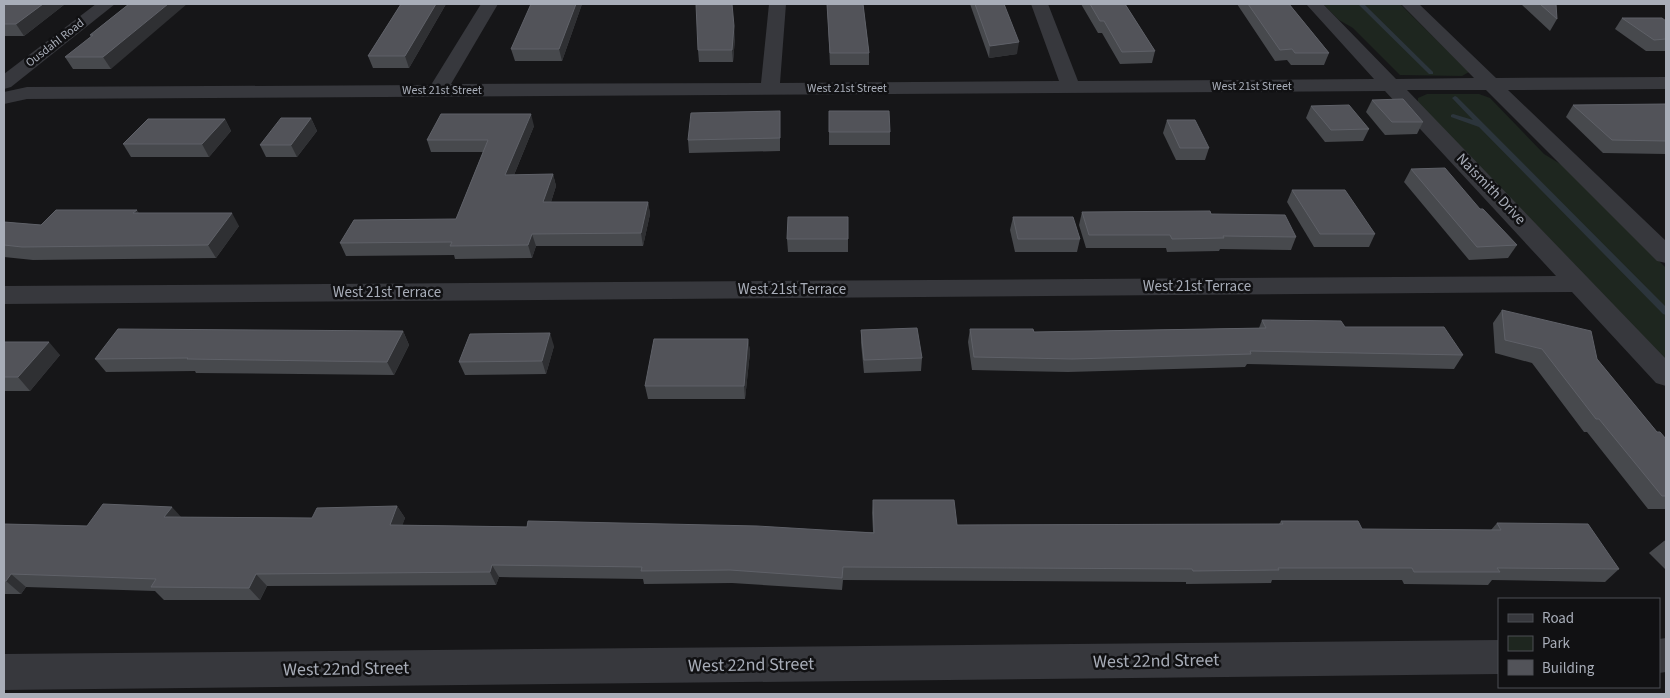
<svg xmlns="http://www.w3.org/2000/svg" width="1670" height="698" viewBox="0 0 1670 698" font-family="'Source Sans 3',sans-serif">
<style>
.green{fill:#1e261f}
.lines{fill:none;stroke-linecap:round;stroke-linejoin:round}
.stream{fill:#2c353c;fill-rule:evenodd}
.minor{fill:#37383d;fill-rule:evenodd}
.wall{fill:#47494d}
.shaded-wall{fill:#2f3033}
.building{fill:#525359;stroke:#5f6168}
.labels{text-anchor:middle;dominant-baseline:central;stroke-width:5;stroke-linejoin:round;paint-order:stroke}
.far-street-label{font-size:12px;fill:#a8adb8;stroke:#111113}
.street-label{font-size:15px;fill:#a8adb8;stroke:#111113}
.near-street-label{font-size:18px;fill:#a8adb8;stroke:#111113}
</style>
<rect width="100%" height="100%" fill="#161618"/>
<g class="green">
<polygon points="1323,4 1400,4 1469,72 1462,76 1400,75 1353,28 1339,20"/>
<polygon points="1427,94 1479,94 1490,98 1544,154 1567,168 1666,268 1666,360 1418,103 1418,98"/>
</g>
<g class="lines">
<g class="stream">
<polygon points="1358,4 1364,4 1433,72 1433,74 1429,74"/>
<polygon points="1455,96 1457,97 1666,307 1666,315 1663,314 1479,127 1451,117 1451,115 1453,114 1473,120 1453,99 1452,98"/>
</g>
<g class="minor">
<polygon points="96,4 115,4 11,87 4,89 4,74"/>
<polygon points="481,4 498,4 451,84 761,83 769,4 786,4 780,83 1059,81 1031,4 1048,4 1078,81 1374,79 1306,4 1323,4 1396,79 1474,78 1401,4 1419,4 1496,78 1666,77 1666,89 1508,90 1666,241 1666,263 1657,261 1486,90 1407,90 1666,359 1666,386 1656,383 1572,292 4,304 4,286 1556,276 1385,91 27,99 4,104 4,92 27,87 431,85"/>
<polygon points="1666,638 1666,672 1659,673 1659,639"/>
<polygon points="1499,640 1499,674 4,690 4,654"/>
</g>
</g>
<g class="wall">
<polygon points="4,4 65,4 24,36 4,36"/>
<polygon points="129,4 111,69 73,69 65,57 91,37 90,35"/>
<polygon points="401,4 446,4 409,68 373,68 368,56"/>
<polygon points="582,4 562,61 515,61 511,49"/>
<polygon points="827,4 863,4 869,53 869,65 830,65"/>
<polygon points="970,4 1004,4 1017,54 989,58"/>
<polygon points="1081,4 1125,4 1155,51 1152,63 1120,64 1102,33 1098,33"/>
<polygon points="1237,4 1289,4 1329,53 1324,65 1291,65 1287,60 1275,61"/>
<polygon points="1521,4 1556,4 1557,19 1550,31"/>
<polygon points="1622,18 1666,21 1666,51 1646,51 1615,29"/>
<polygon points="735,38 733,62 699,62 698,50"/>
<polygon points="1372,100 1423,122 1417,134 1385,135 1366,112"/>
<polygon points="1666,104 1666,154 1603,153 1566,117 1573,105"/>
<polygon points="1311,106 1369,129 1363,141 1325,142 1306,118"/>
<polygon points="829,111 890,132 890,145 829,145"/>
<polygon points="311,118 317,131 297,157 266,157 260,145"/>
<polygon points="225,119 231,131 209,157 131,157 123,144"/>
<polygon points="1167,120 1209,148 1205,160 1176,160 1163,133"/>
<polygon points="780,124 780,151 689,153 688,140"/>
<polygon points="534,126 514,175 553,174 556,186 551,202 648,202 650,214 643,246 536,246 532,258 455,259 454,255 346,256 340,243 456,219 483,152 431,152 427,140"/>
<polygon points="1411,169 1480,209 1517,245 1508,258 1469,260 1404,182"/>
<polygon points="1292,190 1375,234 1369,247 1314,247 1287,202"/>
<polygon points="1082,212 1211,214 1296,237 1291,250 1220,249 1219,251 1167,252 1166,248 1086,248 1079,225"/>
<polygon points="139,213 239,226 216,258 33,260 4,257 4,222 41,225"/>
<polygon points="848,217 848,252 788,252 787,239"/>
<polygon points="1013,217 1080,239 1077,252 1015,252 1010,230"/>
<polygon points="1502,310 1597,359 1657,432 1666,439 1666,509 1648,509 1587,432 1584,432 1532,363 1495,353 1493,323"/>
<polygon points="1262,320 1345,327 1463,355 1454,369 1247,364 1245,367 1068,372 972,370 968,342 970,329 1034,332 1259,328"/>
<polygon points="861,330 922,358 921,371 864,373 861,343"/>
<polygon points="403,331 409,345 394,375 196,373 195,371 106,372 95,359"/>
<polygon points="748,339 750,352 745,399 648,399 645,386"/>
<polygon points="4,342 60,355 30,391 4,391"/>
<polygon points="554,346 546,374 465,375 459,362"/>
<polygon points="873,500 957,525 1279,524 1281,521 1362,529 1491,530 1497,523 1619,569 1605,582 1492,580 1488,585 1404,584 1402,580 1272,580 1271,583 1186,584 1186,582 843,580 842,590 732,583 644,584 643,579 499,577 496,585 267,586 260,600 164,600 155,591 26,587 21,594 4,594 4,524 87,526 181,517 312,518 397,506 405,518 402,525 873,532 872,513"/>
<polygon points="1666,540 1666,570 1649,553 1664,541"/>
</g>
<g class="shaded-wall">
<polygon points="43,4 65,4 24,36 16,24"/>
<polygon points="168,4 187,4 111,69 103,57"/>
<polygon points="436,4 446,4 409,68 405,56"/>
<polygon points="576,4 582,4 562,61 559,49"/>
<polygon points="734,26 735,38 733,62 732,50"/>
<polygon points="1019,42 1017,54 989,58 990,46"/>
<polygon points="531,114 534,126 509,187 505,175"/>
<polygon points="311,118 317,131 297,157 291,145"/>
<polygon points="225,119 231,131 209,157 202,144"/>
<polygon points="553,174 556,186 547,215 543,202"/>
<polygon points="648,202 650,214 643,246 641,233"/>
<polygon points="137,210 145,222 133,213"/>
<polygon points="232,213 239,226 216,258 208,245"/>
<polygon points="532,234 536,246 532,258 528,245"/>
<polygon points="403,331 409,345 394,375 387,362"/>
<polygon points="550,333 554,346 546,374 542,361"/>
<polygon points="748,339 750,352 745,399 744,386"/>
<polygon points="49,342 60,355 30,391 18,377"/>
<polygon points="397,506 405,518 398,538 390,525"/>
<polygon points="172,507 183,519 164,517"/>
<polygon points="492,565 499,577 496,585 490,572"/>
<polygon points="11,574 26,587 21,594 6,581"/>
<polygon points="256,574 267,586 260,600 249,588"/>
</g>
<g class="building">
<polygon points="4,4 43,4 16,24 4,24"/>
<polygon points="129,4 168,4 103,57 65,57 93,35 90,35"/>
<polygon points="401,4 436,4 405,56 368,56"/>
<polygon points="531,4 576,4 559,49 511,49"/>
<polygon points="696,4 732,4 734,26 732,50 698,50"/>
<polygon points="827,4 863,4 869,53 830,53"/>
<polygon points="975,4 1004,4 1019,42 990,46"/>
<polygon points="1090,4 1125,4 1155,51 1122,52 1104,21 1100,21"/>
<polygon points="1248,4 1289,4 1329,53 1295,53 1292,49 1280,50"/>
<polygon points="1540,4 1556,4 1557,19"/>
<polygon points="1622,18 1662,18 1666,21 1666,39 1654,40"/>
<polygon points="1403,99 1423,122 1392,122 1372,100"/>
<polygon points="1666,104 1666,141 1612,140 1573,105"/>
<polygon points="1349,105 1369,129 1331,130 1311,106"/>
<polygon points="780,111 780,138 688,140 691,113"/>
<polygon points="829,111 889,111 890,132 829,132"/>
<polygon points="441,114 531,114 505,175 553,174 543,202 648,202 641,233 532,234 528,245 450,246 452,242 340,243 354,220 456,219 488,140 427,140"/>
<polygon points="281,118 311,118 291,145 260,145"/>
<polygon points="148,119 225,119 202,144 123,144"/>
<polygon points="1167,120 1195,120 1209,148 1180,148"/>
<polygon points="1445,168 1480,209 1483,209 1517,245 1477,247 1411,169"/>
<polygon points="1292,190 1345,190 1375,234 1320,234"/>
<polygon points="56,210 137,210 133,213 232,213 208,245 22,247 4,245 4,222 41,225"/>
<polygon points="1210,211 1211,214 1285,215 1296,237 1223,236 1224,238 1172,239 1170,235 1089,235 1082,212"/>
<polygon points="788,217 848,217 848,239 787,239"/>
<polygon points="1013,217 1073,217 1080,239 1018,239"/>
<polygon points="1502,310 1591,331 1597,359 1657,432 1660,432 1666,439 1666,496 1662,496 1599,419 1596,419 1542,349 1505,340"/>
<polygon points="1262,320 1341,321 1345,327 1444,327 1463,355 1250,351 1251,354 1072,359 974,357 970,329 1033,329 1034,332 1266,328"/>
<polygon points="917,328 922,358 864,360 861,330"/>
<polygon points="118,329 403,331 387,362 187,359 188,358 95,359"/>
<polygon points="550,333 542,361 459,362 470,334"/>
<polygon points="654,339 748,339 744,386 645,386"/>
<polygon points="4,342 49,342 18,377 4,377"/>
<polygon points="873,500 954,500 957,525 1283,524 1281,521 1358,521 1362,529 1501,530 1497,523 1588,524 1619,569 1497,568 1500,572 1414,572 1412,568 1278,568 1279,570 1193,571 1192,569 843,567 842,578 730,570 641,571 642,567 492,565 490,572 256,574 249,588 151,587 156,579 11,574 6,581 4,581 4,524 87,526 103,504 172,507 164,517 312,518 317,508 397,506 390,525 527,527 528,521 757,526 874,533"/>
</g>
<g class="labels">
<g class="far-street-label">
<text transform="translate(55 43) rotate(-38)">Ousdahl Road</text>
<text x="1252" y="86">West 21st Street</text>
<text x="847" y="88">West 21st Street</text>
<text x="442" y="90">West 21st Street</text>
</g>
<g class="street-label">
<text transform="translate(1491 189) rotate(46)">Naismith Drive</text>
<text x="1197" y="286">West 21st Terrace</text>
<text x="792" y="289">West 21st Terrace</text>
<text x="387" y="292">West 21st Terrace</text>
</g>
<g class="near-street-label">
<text transform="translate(1156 661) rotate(-1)">West 22nd Street</text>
<text transform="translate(751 665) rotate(-1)">West 22nd Street</text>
<text transform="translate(346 669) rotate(-1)">West 22nd Street</text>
</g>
</g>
<rect width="1670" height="698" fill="none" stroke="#a8adb8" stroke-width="10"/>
<rect x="1498" y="598" width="162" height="90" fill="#111113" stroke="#4d4f55"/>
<rect x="1508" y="614" width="25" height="8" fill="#37383d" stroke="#4d4f55"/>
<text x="1542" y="623" font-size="15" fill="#a8adb8">Road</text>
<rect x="1508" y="636" width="25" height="15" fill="#1e261f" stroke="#4d4f55"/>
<text x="1542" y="648" font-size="15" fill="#a8adb8">Park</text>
<rect x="1508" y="660" width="25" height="15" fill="#525359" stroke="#4d4f55"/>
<text x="1542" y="673" font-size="15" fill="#a8adb8">Building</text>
</svg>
